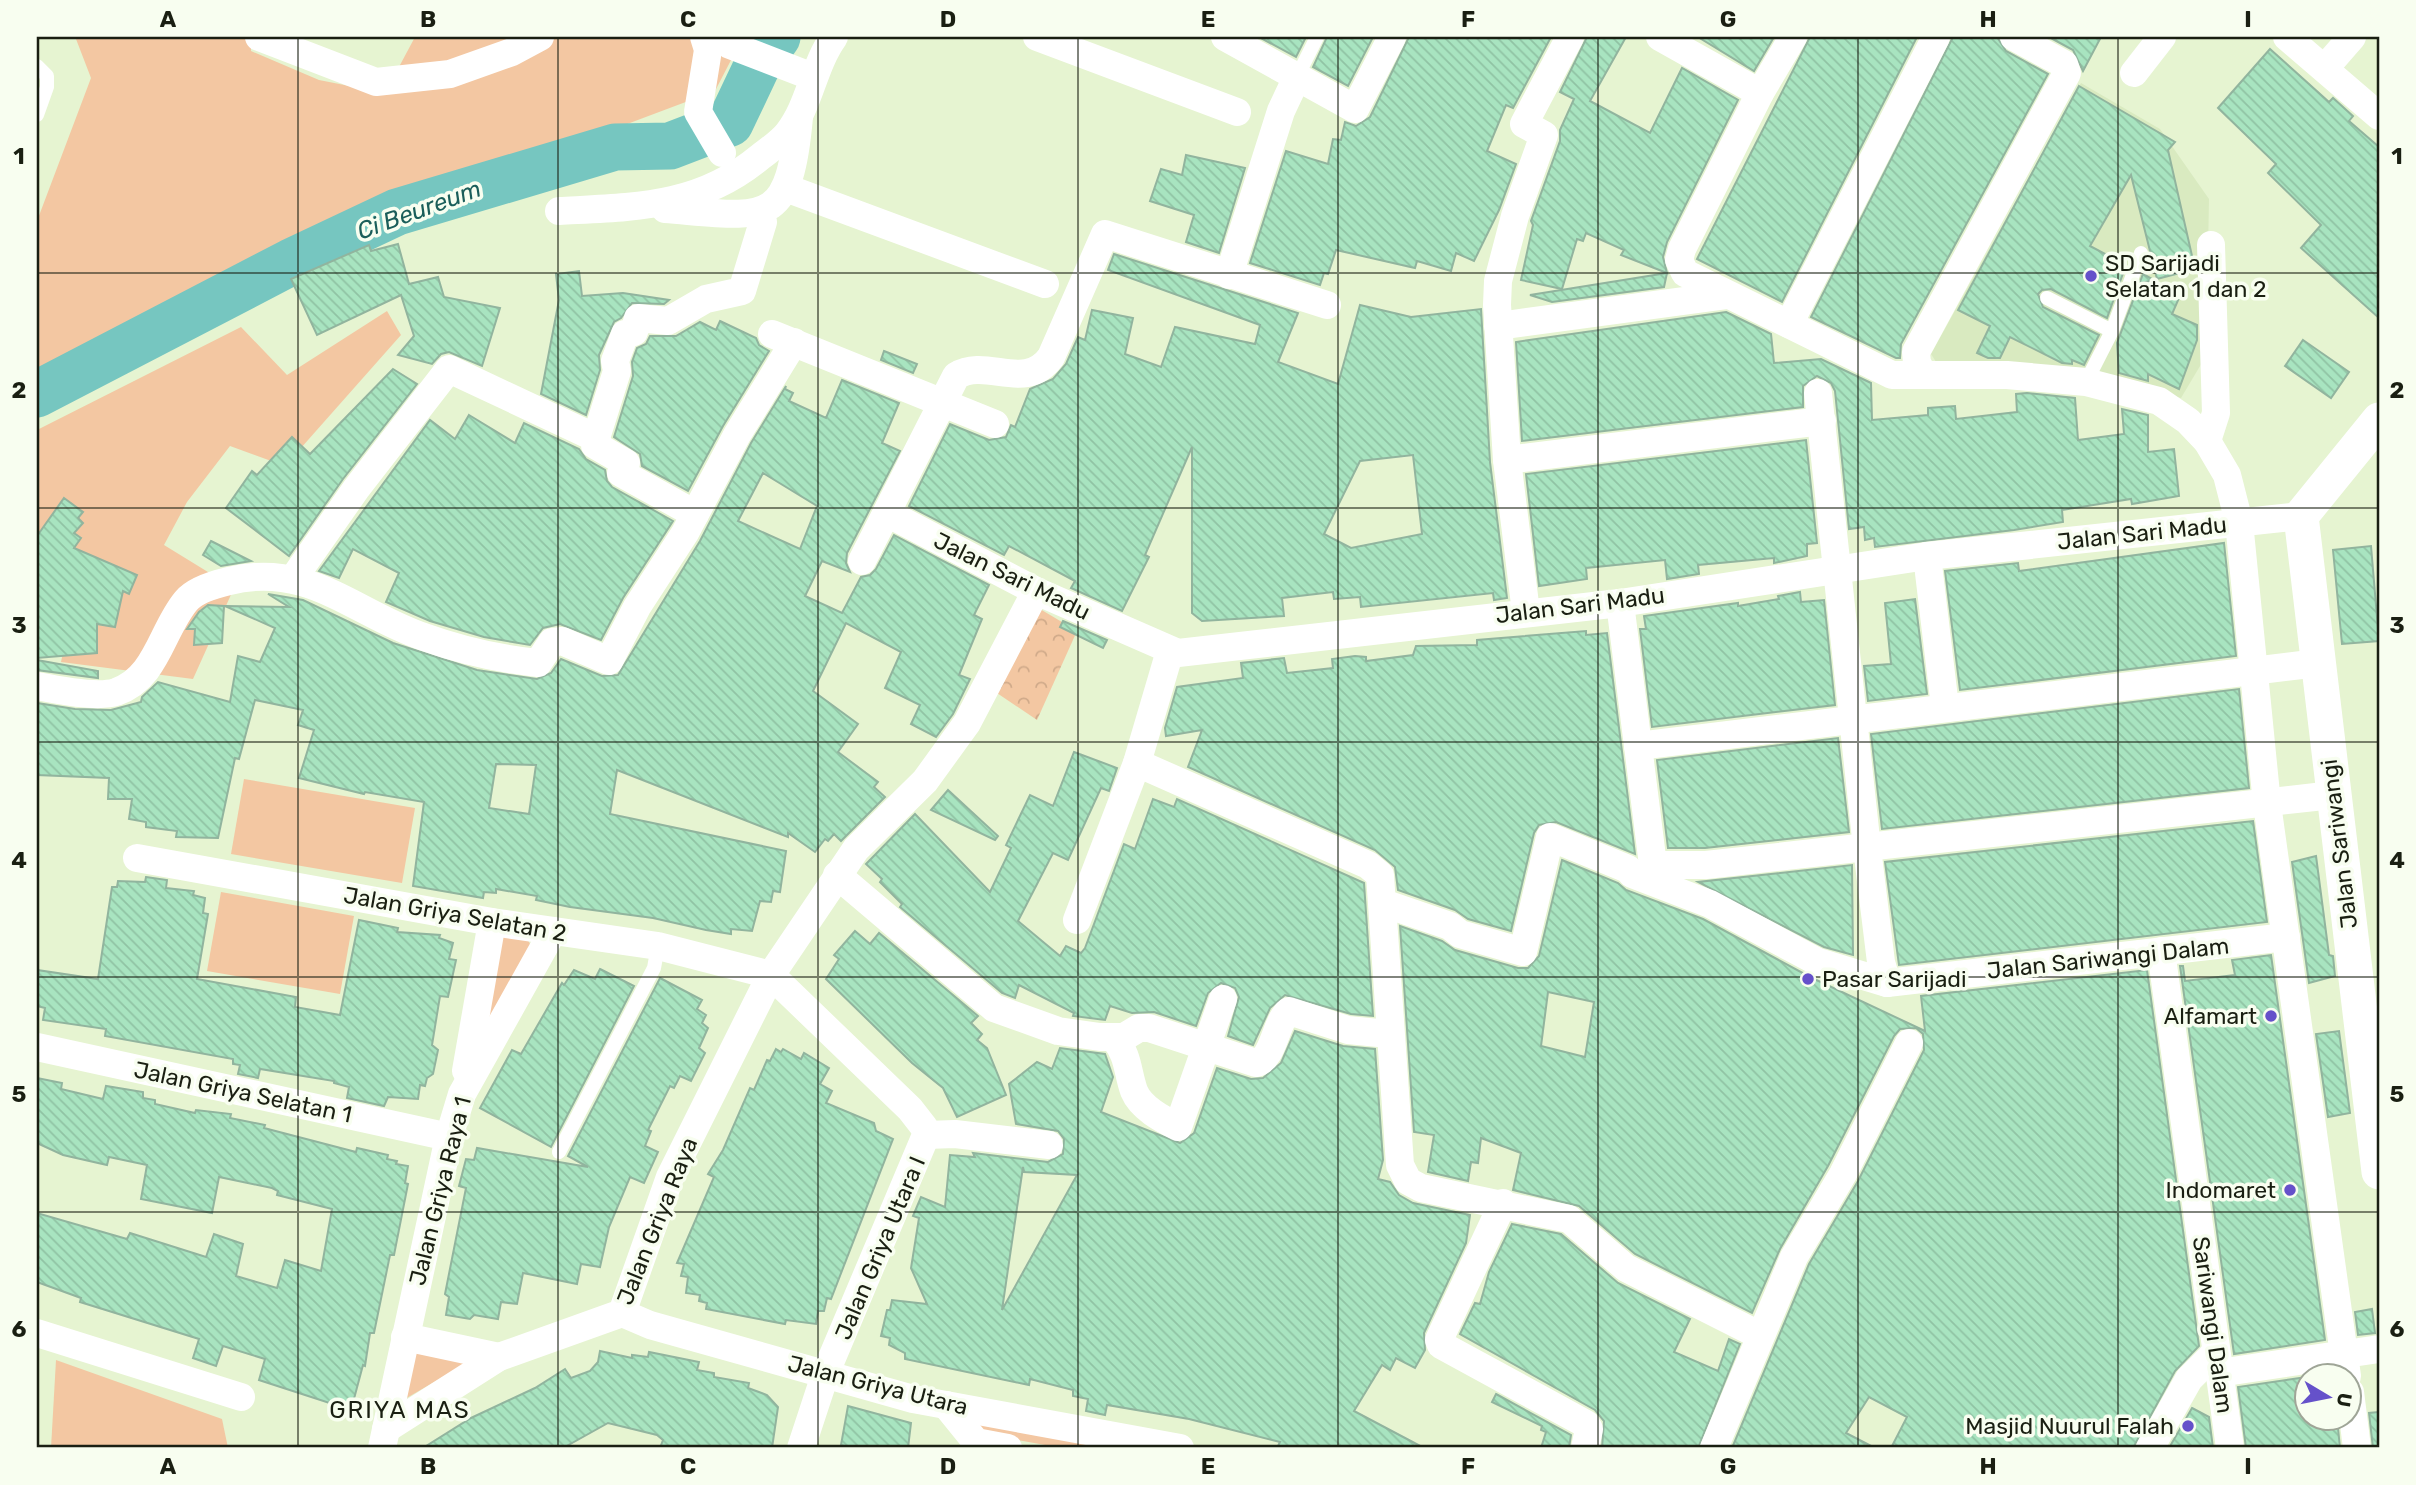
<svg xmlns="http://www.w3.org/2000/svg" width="2416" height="1485" viewBox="0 0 2416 1485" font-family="Rubik,sans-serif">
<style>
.built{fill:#d9eac0}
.grass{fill:#f3c7a2}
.park{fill:url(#park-crowns)}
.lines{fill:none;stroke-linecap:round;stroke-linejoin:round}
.river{stroke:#76c6c0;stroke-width:47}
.building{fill:url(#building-back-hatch);stroke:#91b49e;stroke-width:2;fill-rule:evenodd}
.service{stroke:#fff;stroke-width:14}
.minor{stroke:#fff;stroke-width:28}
.tertiary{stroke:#fff;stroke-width:35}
.grid{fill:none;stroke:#1a1f12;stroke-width:2;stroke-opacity:0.55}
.poi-dot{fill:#6551ca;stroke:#f8fef0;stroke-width:2.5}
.labels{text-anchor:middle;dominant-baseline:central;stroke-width:7;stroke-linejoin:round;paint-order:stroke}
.poi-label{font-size:23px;fill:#1a1f12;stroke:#f8fef0;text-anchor:end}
.street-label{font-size:23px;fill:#1a1f12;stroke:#f8fef0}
.water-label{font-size:24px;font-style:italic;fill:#1b5e5a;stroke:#f8fef0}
.neighbourhood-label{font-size:24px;letter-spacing:2px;fill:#1a1f12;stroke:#f8fef0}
.neatline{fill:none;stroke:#1a1f12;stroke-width:2.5}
.grid-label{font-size:23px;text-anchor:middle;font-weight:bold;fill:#1a1f12}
</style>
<defs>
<pattern id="park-crowns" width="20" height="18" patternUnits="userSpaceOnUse" patternTransform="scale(1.75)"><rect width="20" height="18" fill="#f3c7a2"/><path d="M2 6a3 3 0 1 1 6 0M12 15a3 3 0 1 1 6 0" fill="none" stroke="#d0aa8a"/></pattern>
<pattern id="building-back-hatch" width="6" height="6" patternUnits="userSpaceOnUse" patternTransform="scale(1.75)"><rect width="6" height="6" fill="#a8e4c0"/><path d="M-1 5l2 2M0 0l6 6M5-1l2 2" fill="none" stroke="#90c3a4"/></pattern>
</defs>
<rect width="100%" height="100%" fill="#e6f4d1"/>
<polygon class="built" points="2081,83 2160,129 2209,199 2206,356 2181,398 2089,375 1940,368 1931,354"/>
<g class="grass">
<polygon points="69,37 251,37 251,51 319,80 385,93 415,37 743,37 715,91 348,229 37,376 37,221 91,78 76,39"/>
<polygon points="387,311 401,335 285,466 230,446 187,502 164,545 234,588 193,679 61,662 80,569 37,544 37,430 241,327 287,375"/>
<polygon points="244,779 415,808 402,883 231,854"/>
<polygon points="221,892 354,916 340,994 207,971"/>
<polygon points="505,935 527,938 531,946 479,1035 496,948"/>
<polygon points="416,1349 472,1360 405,1399"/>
<polygon points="56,1360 222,1419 228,1448 51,1448"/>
<polygon points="977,1418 1130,1448 1062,1448 974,1432"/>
</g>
<polygon class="park" points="1035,606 1077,631 1037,720 991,689"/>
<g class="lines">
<polyline class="river" points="37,394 291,262 397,212 615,147 670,146 730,123 758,64 777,37"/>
</g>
<g class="building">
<polygon points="1259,37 1306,37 1296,57"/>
<polygon points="1327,37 1373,37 1348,86 1313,67"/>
<polygon points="1409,37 1551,37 1513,108 1506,105 1487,151 1516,164 1499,210 1474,261 1456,253 1451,271 1417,261 1415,268 1336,250 1328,274 1324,273 1320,285 1250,263 1286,151 1328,164 1333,139 1341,140 1345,122 1356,126 1370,117"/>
<polygon points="1587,37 1626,37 1590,101 1650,133 1682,68 1738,100 1667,242 1663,257 1667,273 1621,255 1624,250 1586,233 1583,241 1577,239 1562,289 1521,280 1533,225 1531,221 1560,141 1560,130 1574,99 1560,92"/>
<polygon points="1698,37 1774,37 1754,71"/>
<polygon points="1810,37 1917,37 1782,302 1697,259"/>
<polygon points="1953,37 1997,37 2006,51 2048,74 1901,344 1900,358 1896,358 1811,317"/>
<polygon points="2049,37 2101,37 2083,71 2073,50"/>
<polygon points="2270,49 2329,102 2333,98 2353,116 2349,121 2379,147 2379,318 2301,248 2321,225 2268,173 2276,164 2218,108"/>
<polygon points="2079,86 2175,142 2168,150 2195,269 2157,279 2131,175 2090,246 2126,265 2107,318 2051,289 2042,290 2038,294 2043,307 2099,335 2084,365 2072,360 2072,364 2062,363 2010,337 2000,358 1988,358 1977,353 1990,326 1958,310"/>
<polygon points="1186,155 1245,168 1219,253 1186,242 1194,215 1150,201 1161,169 1182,175"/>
<polygon points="398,244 409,284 438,277 444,297 500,308 482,366 449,352 441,354 432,364 398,355 414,336 401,295 317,335 291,279 369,245 371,251"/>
<path d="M1114,254L1298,313L1278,362L1338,384L1360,305L1411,317L1481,309L1490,462L1507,598L1494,600L1493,593L1361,607L1360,597L1334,599L1333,592L1282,598L1284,616L1202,621L1192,613V447L1145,555L1149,557L1122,611L1071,588L1075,581L1009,546L1004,555L909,506L950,424L989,440L1006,437L1011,425L1015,427L1030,389L1053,379L1066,364L1078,337L1085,340L1092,310L1133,318L1125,354L1161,367L1175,327L1255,344L1260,325L1108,270ZM1413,455L1422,534L1351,548L1324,534L1360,461Z"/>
<polygon points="579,271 582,296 623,293 669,300 664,304 632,303 621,318 614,322 599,355 600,370 586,415 541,394 559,300 556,274"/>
<polygon points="1667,273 1664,287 1552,302 1530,295"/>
<polygon points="2143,274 2154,280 2145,282 2179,298 2172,314 2197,325 2197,340 2179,389 2148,374 2148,381 2119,373 2117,343"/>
<polygon points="1726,312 1771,334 1774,363 1821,359 1871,383 1872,420 1928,415 1928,408 1955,406 1956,419 2017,412 2016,394 2027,393 2075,398 2078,440 2124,434 2122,409 2148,415 2148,452 2174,449 2179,496 2132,504 2131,499 2062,510 2063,522 2014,530 1875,547 1874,538 1865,540 1864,527 1849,529 1835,391 1831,383 1817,376 1803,386 1803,407 1522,441 1516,342"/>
<polygon points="720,321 756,338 759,345 769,351 723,426 688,491 642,466 640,454 614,437 633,376 632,362 637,348 646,344 650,336 676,336 700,322 716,330"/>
<polygon points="2303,340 2349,372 2331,398 2285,366"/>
<polygon points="884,351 917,364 913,373 881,360"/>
<polygon points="393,369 417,384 343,479 289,556 226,508 252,471 257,475 292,437 310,454"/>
<path d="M842,380L899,403L882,443L900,451L847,553L846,563L850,572L822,561L805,596L842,613L861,577L870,575L876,569L894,535L989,585L974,615L982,619L959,675L970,679L953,714L936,737L911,724L920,705L885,688L901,652L846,623L813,691L858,724L838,752L878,782L874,787L885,797L841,841L834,834L828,841L825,839L815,852L788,833V837L617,770L610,814L786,851L780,892L773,891L771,902L760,901L752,931L731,929V934L706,930L653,918L570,907L536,900L537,896L496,889V893L484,892L483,898L413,886L424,802L365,792L364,794L299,778L314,730L298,725L303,710L255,700L239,759L235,758L218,838L176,837L177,831L146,827V822L129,819L132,799H108L109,778L37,775V703L75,709L111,710L141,702L142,697L158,682L230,702L238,656L260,662L275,628L225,606L289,607L268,594L303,600L393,643L477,670L537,679L551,673L561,659L602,676L618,675L700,541L751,443L786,386L785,389L793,393L789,401L826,418ZM763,473L817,506L800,549L738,521ZM496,764L536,765L529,814L489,808Z"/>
<polygon points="469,415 515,443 524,423 579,449 586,459 605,470 607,481 612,487 673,521 623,598 601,640 560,624 543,628 530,645 484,637 430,621 386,602 399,573 353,549 339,578 319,571 430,420 455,439"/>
<polygon points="1806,440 1817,543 1807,544 1807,556 1774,563 1774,558 1698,565 1699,574 1667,579 1665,560 1586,568 1587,579 1539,586 1526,474"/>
<polygon points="64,498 83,512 78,518 83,523 74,533 81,538 74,548 137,575 129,594 123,591 115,627 97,624 97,653 37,658 37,536"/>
<polygon points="211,541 251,561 221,566 203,555"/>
<polygon points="2224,543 2236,656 1960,690 1945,571 2018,563 2019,571"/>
<polygon points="2371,546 2379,641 2342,644 2333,550"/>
<polygon points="1800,592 1801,602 1824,600 1835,705 1652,727 1640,629 1646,629 1644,616 1738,603 1738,606 1779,599 1778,596"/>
<polygon points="1915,599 1927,694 1868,701 1864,666 1891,664 1885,603"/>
<polygon points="208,605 224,606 222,643 194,645 195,629 187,629 199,612"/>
<polygon points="1063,621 1107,640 1103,648 1060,627"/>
<polygon points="1586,631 1586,635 1607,633 1635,854 1556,822 1539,825 1534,833 1511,931 1468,919 1455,910 1398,890 1395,867 1375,850 1188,767 1202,730 1166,736 1165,728 1177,687 1243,678 1241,663 1284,658 1287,673 1333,668 1332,659 1355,656 1366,657 1366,661 1413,655 1416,646 1477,645 1477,640"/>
<polygon points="37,660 98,671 98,678 37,670"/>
<polygon points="2239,689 2249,788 1882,829 1871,734"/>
<polygon points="1838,738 1849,832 1705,848 1668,848 1657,760"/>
<polygon points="1074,752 1117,768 1109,791 1101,788 1068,860 1053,853 1018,921 1060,956 1066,946 1081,953 1085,948 1124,844 1135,849 1153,799 1174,807 1177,799 1364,883 1373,1016 1351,1014 1285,995 1270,1008 1253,1045 1228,1036 1239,997 1235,988 1221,983 1208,993 1196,1026 1154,1012 1132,1013 1110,1006 1105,1020 1073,1016 1074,1013 1019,985 1015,998 1002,993 900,907 902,904 880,882 882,879 866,864 915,814 990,892 1011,848 1006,845 1030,795 1053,806"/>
<polygon points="948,790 998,836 995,840 931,810"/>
<polygon points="2253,821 2267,922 1899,965 1885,862"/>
<polygon points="2316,856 2329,955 2333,956 2335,976 2309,983 2292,862"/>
<path d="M1562,860L1618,883L1626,890L1703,919L1810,977L1925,1031L1921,996L2147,970L2199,1346L2175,1371L2133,1448H1891L1907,1417L1869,1397L1846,1433L1875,1448H1732L1809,1264L1858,1181L1924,1050L1923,1034L1916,1028L1900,1029L1894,1036L1828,1166L1780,1249L1752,1313L1635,1254L1579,1206L1513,1190L1521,1153L1481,1138L1478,1163L1471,1162L1468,1181L1428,1172L1434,1135L1414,1132L1400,926L1442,941L1455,950L1518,968H1528L1539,956ZM1548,992L1594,1002L1585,1057L1541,1046Z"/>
<polygon points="1852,865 1853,955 1824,947 1698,882"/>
<polygon points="146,877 167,880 166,888 194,891 193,895 205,898 203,913 208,914 197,979 296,997 295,1007 340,1015 359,920 398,928 397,932 440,935 439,938 453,943 449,959 456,960 448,997 440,996 432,1045 438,1050 433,1074 427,1078 425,1086 420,1085 418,1099 388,1097 384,1106 347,1098 349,1087 334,1083 334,1081 260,1069 258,1078 238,1074 240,1065 233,1064 233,1059 105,1036 106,1029 43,1020 45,1008 37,1006 37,970 98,979 112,887 117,887 118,881 145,882"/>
<polygon points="855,931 870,944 879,933 978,1016 971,1023 982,1034 977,1040 987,1048 1006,1095 957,1117 943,1088 912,1063 826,979 839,959 834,955"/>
<polygon points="2271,955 2325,1340 2234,1354 2180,966 2183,966 2185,981 2235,975 2232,960"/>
<polygon points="600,969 634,986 551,1147 480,1108 512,1050 521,1054 562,983 564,985 574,970 595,979"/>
<polygon points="660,978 702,1000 697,1009 706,1015 702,1023 708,1028 699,1048 705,1053 691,1081 680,1076 674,1088 670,1086 648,1130 651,1131 645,1146 658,1152 644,1183 630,1177 609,1227 600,1267 581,1264 577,1284 523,1273 517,1304 501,1302 498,1319 474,1315 470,1319 446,1315 449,1297 445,1294 466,1188 459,1186 466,1159 474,1160 477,1148 588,1167 568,1156"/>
<path d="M1295,1031L1343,1046L1375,1049L1383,1160L1378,1179L1390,1182L1399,1195L1413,1203L1470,1215L1466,1243L1424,1333L1425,1350L1415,1368L1396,1358L1390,1370L1382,1365L1354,1411L1424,1448H1277L1280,1442L1189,1419L1107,1405L1105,1415L1086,1411L1088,1399L1073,1396V1390L1030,1379L1029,1385L905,1359V1353L889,1345L890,1338L881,1336L887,1310H890L892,1300L927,1304L911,1268L919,1218L913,1216L921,1197L945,1207L950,1155L975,1157L973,1153L1048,1162L1063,1154L1064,1139L1058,1131L1016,1124L1009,1084L1037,1062L1052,1069L1060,1048L1105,1054L1113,1077L1101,1112L1180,1143L1194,1133L1217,1068L1251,1079L1263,1078L1281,1063ZM1023,1167L1024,1172L1077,1175L1002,1310Z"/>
<polygon points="2339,1031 2350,1113 2328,1117 2316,1034"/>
<polygon points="776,1049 781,1052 783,1049 801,1059 804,1053 829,1068 820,1084 832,1091 826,1103 874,1123 876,1131 893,1139 831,1299 827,1298 824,1311 818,1311 816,1324 786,1320 785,1324 706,1309 707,1303 699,1301 700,1295 686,1293 688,1277 681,1276 684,1264 677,1263 714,1177 708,1174 723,1150 750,1088 754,1090 767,1060 770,1061"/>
<polygon points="37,1078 62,1083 61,1089 103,1099 106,1086 143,1092 143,1098 155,1100 155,1104 195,1113 196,1110 231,1114 230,1118 265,1125 264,1128 356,1152 357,1148 388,1155 387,1159 397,1161 396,1164 408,1166 405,1183 408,1184 394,1255 390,1255 374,1333 370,1333 365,1366 363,1365 351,1410 259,1380 265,1359 223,1346 216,1366 193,1358 199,1339 80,1302 81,1298 37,1282 37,1213 127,1239 130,1233 206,1257 214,1234 243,1244 236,1276 277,1288 285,1260 321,1271 332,1209 277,1195 278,1191 272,1188 219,1177 212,1213 141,1199 147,1165 109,1157 107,1165 63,1155 37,1143"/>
<polygon points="1512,1224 1561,1234 1618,1283 1690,1319 1674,1352 1718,1371 1729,1339 1740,1344 1698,1448 1602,1448 1604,1421 1595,1410 1460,1334 1475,1303 1480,1304 1489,1272"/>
<polygon points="2372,1309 2375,1333 2358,1335 2355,1312"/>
<polygon points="600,1351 632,1358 632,1355 648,1357 649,1352 699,1362 697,1370 714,1373 714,1377 749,1383 748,1388 767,1395 778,1407 772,1448 660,1448 663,1440 657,1435 608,1423 563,1448 423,1448 471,1418 535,1388 565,1369 571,1378 590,1371 598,1362"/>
<polygon points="2307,1377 2307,1418 2337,1418 2340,1448 2246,1448 2238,1387"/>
<polygon points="1496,1394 1571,1435 1569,1448 1541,1448 1546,1432 1541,1430 1542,1426 1492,1402"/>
<polygon points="848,1406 911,1423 908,1448 852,1448 841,1445"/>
<polygon points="2192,1408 2209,1417 2213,1448 2169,1448"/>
<polygon points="2378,1412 2379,1448 2373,1448 2369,1413"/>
</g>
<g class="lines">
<g class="service">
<polyline points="37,66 47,76 47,87 37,115"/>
<polyline points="1297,77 1317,37"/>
<polyline points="2047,298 2112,331"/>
<polyline points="2086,382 2112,331 2141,253"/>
<polyline points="559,1152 654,968 658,946"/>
</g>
<g class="minor">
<polyline points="259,37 376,82 450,74 512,52 540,37"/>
<polyline points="704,37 708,50 698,112 722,153"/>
<polyline points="1037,37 1237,112"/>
<polyline points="1225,37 1355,109 1392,37"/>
<polyline points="1660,37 1760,93"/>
<polyline points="1793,37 1760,93 1682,249 1679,260 1685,273 1892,375 2007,375 2086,382 2159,401 2188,421 2207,441 2227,475 2239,522 2267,804 2347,1376"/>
<polyline points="2287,37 2379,116"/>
<polyline points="730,45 813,77"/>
<polyline points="2325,68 2352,37"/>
<polyline points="2134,73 2162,37"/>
<polyline points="786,188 1045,284"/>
<path d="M665,209C766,217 789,229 799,117"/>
<path d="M559,211C634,207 699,208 760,157C769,150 781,142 788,133C810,105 813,66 834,37"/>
<polyline points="1229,275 1281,111 1297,77"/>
<polyline points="1789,324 1936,37"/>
<polyline points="1498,326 1728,295"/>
<polyline points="772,334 995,424"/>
<polyline points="1923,374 1917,363 1916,352 2067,73 2064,64 2014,37"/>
<polyline points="1818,393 1867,848 1881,962 1887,983"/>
<polyline points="596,438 617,371 615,361 625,334 634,332 638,318 668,321 706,299 742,291 763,222"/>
<polyline points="2207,441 2216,413 2211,245"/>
<polyline points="1507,460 1822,421"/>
<polyline points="887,513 1036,591 1178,653 1620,603 1927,556 2301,516"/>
<polyline points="1927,556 1945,707"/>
<path d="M862,561L956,376C987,357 1025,393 1051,357L1105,234L1327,305"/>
<polyline points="293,579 356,489 449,369 596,438 595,445 626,463 621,473 695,514"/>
<polyline points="1620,603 1653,865 1706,865 2333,795"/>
<polyline points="1526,612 1507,460 1497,305 1498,281 1515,216 1544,135 1524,124 1570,37"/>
<path d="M37,686C57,690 97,698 116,692C157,678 161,631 186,601C195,590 216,584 229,581C308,561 356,614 424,637C460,650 500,659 538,663L552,642L562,641L609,661L637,607L685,533L737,435L794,342"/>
<polyline points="1638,746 2318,663"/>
<polyline points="1137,763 1368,865 1380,875 1400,1165 1408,1181 1421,1188 1569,1219 1626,1268 1759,1335"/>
<polyline points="137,858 492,922 658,946 771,975 910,1109 924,1127 926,1135 826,1372 801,1448"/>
<path d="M837,875L994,1008L1058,1031L1100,1037H1124L1139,1028H1149L1256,1063C1274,1059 1275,1022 1289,1011L1348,1030L1389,1034"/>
<polyline points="1383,903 1450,926 1460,934 1523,952 1550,837 1628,869 1632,874 1710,904 1818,962 1887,983 2286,937"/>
<polyline points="1077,920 1137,763 1170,651"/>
<polyline points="2161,951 2230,1448"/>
<path d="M1114,1038C1129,1056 1127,1071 1134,1091C1141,1108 1162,1119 1178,1127L1223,999"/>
<polyline points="37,1047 449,1137"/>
<polyline points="466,1071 492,922"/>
<polyline points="926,1135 955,1134 1049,1145"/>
<polyline points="1503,1203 1439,1340 1441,1345 1586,1424 1589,1429 1585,1448"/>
<polyline points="622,1313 650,1325 913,1399 1180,1448"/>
<polyline points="37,1333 241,1397"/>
<polyline points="405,1337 499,1357"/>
<polyline points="2219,1373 2379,1349"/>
<polyline points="2350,1392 2357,1448"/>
<polyline points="946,1405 976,1442 1008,1448"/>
<polyline points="386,1429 499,1357 622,1313 670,1177 771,975 856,849 925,781 967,723 1036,591"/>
<polyline points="382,1448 449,1137 462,1094 553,931"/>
<polyline points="1714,1448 1794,1257 1843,1174 1909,1043"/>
<polyline points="2150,1448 2189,1379 2216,1352"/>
</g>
<polyline class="tertiary" points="2379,420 2301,516 2379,1172"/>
</g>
<path class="grid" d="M298,37V1448M558,37V1448M818,37V1448M1078,37V1448M1338,37V1448M1598,37V1448M1858,37V1448M2118,37V1448M37,273H2379M37,508H2379M37,742H2379M37,977H2379M37,1212H2379"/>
<g class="poi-dot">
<circle cx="2091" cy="276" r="7"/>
<circle cx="1808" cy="979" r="7"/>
<circle cx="2271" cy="1016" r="7"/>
<circle cx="2290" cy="1190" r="7"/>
<circle cx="2188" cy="1426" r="7"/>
</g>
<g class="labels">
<g class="poi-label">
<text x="2105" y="263" text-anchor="start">SD Sarijadi<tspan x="2105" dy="26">Selatan 1 dan 2</tspan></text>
<text x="1822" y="979" text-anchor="start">Pasar Sarijadi</text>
<text x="2257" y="1016">Alfamart</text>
<text x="2276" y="1190">Indomaret</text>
<text x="2174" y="1426">Masjid Nuurul Falah</text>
</g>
<g class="street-label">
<text transform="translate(2142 533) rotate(-6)">Jalan Sari Madu</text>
<text transform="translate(1012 576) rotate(26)">Jalan Sari Madu</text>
<text transform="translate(1580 605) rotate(-7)">Jalan Sari Madu</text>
<text transform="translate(2339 844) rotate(-97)">Jalan Sariwangi</text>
<text transform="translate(455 914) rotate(10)">Jalan Griya Selatan 2</text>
<text transform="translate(2108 958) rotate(-6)">Jalan Sariwangi Dalam</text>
<text transform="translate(243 1092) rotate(12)">Jalan Griya Selatan 1</text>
<text transform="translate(440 1191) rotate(-76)">Jalan Griya Raya 1</text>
<text transform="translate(657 1221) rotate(-68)">Jalan Griya Raya</text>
<text transform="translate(880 1248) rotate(-67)">Jalan Griya Utara I</text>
<text transform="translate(2213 1325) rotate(82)">Sariwangi Dalam</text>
<text transform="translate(878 1385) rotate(14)">Jalan Griya Utara</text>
</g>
<g class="water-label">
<text transform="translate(419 210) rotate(-20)">Ci Beureum</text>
</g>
<g class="neighbourhood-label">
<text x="400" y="1410">GRIYA MAS</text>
</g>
</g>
<rect width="2416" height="1485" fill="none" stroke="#f8fef0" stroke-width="77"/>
<g transform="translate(2328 1397) rotate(100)"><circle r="33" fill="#f8fef0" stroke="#9fa597" stroke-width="2"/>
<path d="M0-5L12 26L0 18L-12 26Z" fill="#6551ca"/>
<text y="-10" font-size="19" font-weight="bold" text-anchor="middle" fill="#1a1f12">U</text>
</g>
<rect x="38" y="38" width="2340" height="1408" class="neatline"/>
<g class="grid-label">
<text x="168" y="27">A</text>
<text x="428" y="27">B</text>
<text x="688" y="27">C</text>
<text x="948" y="27">D</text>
<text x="1208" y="27">E</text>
<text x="1468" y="27">F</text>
<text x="1728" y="27">G</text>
<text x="1988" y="27">H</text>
<text x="2248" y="27">I</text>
<text x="19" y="164">1</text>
<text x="2397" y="164">1</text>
<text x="19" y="398">2</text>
<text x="2397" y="398">2</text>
<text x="19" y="633">3</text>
<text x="2397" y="633">3</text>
<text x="19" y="868">4</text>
<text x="2397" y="868">4</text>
<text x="19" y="1102">5</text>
<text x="2397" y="1102">5</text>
<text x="19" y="1337">6</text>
<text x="2397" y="1337">6</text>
<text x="168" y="1474">A</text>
<text x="428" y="1474">B</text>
<text x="688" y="1474">C</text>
<text x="948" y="1474">D</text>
<text x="1208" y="1474">E</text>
<text x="1468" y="1474">F</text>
<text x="1728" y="1474">G</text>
<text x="1988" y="1474">H</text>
<text x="2248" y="1474">I</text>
</g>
</svg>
